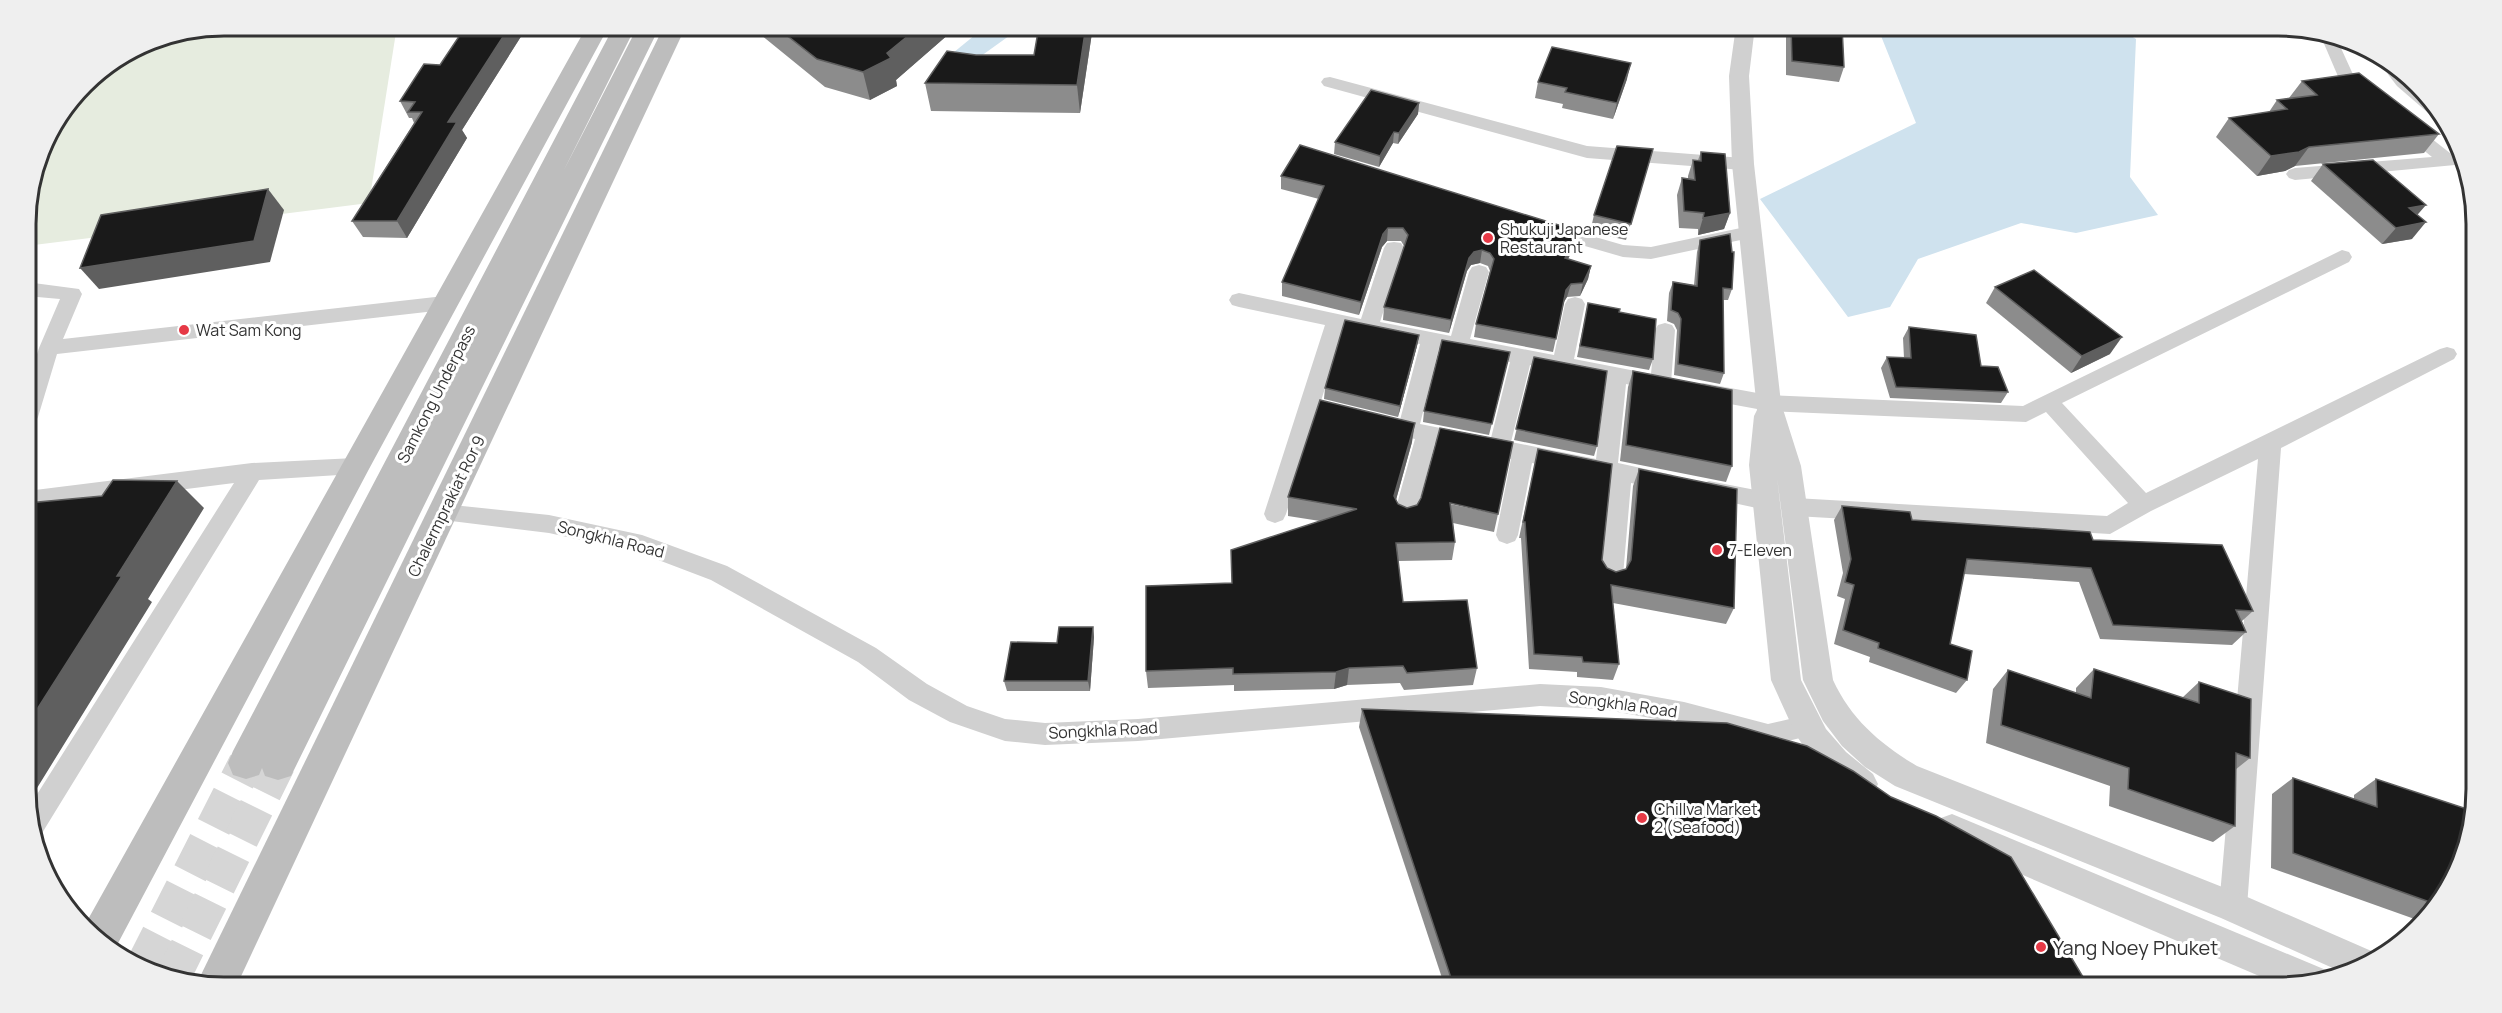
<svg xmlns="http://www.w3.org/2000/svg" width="2502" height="1013" viewBox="0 0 2502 1013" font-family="Manrope,sans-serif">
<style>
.green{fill:#e6ecdf}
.water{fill:#cfe2ee}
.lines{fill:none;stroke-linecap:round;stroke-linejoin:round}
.secondary-tunnel{stroke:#d6d6d6;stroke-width:35;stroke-dasharray:35 17;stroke-linecap:butt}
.minor{fill:#d0d0d0;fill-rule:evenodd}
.tertiary{fill:#d0d0d0;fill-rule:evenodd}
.secondary{fill:#bdbdbd;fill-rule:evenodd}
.wall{fill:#8c8c8c}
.shaded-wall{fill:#5f5f5f}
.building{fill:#1a1a1a;stroke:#5f5f5f;stroke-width:1.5}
.poi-dot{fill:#e63946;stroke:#fff;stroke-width:2}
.labels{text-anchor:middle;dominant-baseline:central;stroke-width:6;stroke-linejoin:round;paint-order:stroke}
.poi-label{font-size:16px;fill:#333;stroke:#fff;text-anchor:start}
.street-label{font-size:16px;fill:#333;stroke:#fff}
.near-poi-label{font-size:20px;fill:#333;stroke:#fff;text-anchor:start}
.rim{fill:none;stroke:#333;stroke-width:3}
</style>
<rect width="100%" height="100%" fill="#fff"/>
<polygon class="green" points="224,26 397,26 369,203 26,246 26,211 46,136 93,75 148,41"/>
<g class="water">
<polygon points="986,26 1023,26 956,74 937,66"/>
<polygon points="1877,26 2114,26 2136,39 2130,177 2158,215 2076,233 2021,223 1918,259 1890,307 1848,317 1760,199 1916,123"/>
</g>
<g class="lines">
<g class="secondary-tunnel">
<polyline points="143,966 246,763"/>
<polyline points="172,979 278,764"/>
</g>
<g class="minor">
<polygon points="2319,32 2335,35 2356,81 2375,97 2372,101 2360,101 2343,88"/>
<path d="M2376,53C2400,65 2432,94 2442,119L2434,118L2397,86L2374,56Z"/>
<polygon points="1330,77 1587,146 1743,158 1749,160 1752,164 1749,168 1743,170 1587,158 1324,86 1321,82 1324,78"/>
<polygon points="2407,123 2413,124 2455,157 2458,161 2455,165 2295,180 2289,178 2286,174 2289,170 2295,168 2432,157 2401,132 2398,128 2401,124"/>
<polygon points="1547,223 1623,245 1651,247 1750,226 1757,228 1759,232 1757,236 1750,238 1651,259 1623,257 1540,233 1538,229 1540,225"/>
<path d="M1394,242L1401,243L1404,248L1380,322L1451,336L1469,272L1472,267L1479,265L1486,267L1489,272L1470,339L1554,355L1565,304L1568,299L1575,297L1582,299L1585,304L1574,359L1651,374L1655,330L1658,325L1665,323L1672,325L1675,330L1671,383L1668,388L1661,391L1626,384L1618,463L1673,475L1676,481L1673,487L1665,490L1631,483L1623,576L1619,583L1611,586L1603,583L1599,576L1609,478L1532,463L1518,535L1515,541L1507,544L1499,541L1496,535L1511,459L1435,443L1416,515L1413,521L1405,524L1397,521L1394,515L1415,439L1377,431L1374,425L1377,419L1385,417L1400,420L1420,344L1343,329L1321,401L1355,409L1358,415L1355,421L1347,423L1317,416L1286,514L1283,520L1275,523L1267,520L1264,514L1325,325L1239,307L1232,305L1229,300L1232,295L1239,293L1361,319L1384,248L1387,243ZM1439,348L1510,362L1491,438L1420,424ZM1530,365L1606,380L1596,459L1511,442Z"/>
<polygon points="2342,250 2349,252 2352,257 2349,262 2062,403 2146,493 2440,349 2447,347 2454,349 2457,354 2454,359 2281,448 2247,907 2243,916 2233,920 2223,916 2219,907 2258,459 2151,511 2110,534 1795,516 1787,513 1784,507 1787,501 1795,498 2107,516 2128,503 2046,412 2026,422 1768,411 1703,399 1696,396 1692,391 1696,386 1703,383 1768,395 2023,406"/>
<polygon points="26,282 79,289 82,294 63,339 444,296 451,298 454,303 451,308 444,310 57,354 38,417 35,423 27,425 27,385 39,348 60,299 26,296"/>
<polygon points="355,458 363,460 366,466 363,472 355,474 259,480 39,838 35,839 29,827 29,807 234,483 28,509 27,491 252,463"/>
<polygon points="1709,481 1766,492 1774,495 1777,501 1774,507 1766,510 1701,496 1698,490 1701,484"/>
<polygon points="443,504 549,515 642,535 727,566 876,648 927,684 967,706 1005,719 1045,723 1138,719 1540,684 1601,687 1684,702 1768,724 1807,715 1816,718 1820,726 1816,734 1768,746 1684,724 1601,709 1540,706 1138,741 1045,745 1005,741 950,722 909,700 858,662 711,580 640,553 549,533 435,519 432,513 435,507"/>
</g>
<g class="tertiary">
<path d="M1736,26H1755L1749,76L1754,164L1781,403L1801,466L1833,680C1851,719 1880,744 1917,766L2245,896L2376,953L2378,958L2346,974L2221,918L1895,786L1865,767L1842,746L1823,721L1803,680L1777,477L1801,680L1826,729L1846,752L1873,774L1878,784L1873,794L1862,798L1851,794L1836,783L1813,760L1796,735L1771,680L1749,465L1754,416L1757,410L1732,164L1729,76Z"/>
<polygon points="1952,814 2326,970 2330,979 2285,987 1941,840 1936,829 1941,818"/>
</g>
<g class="secondary">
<polygon points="587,26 609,26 369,469 116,947 85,926 86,923"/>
<polygon points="614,26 636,26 564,170 638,26 660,26 291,776 278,780 265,776 262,768 259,775 246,779 233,775 228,763 233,751"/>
<polygon points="664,26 686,26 236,987 197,983"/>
</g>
</g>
<g class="wall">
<polygon points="466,26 530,26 529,27 527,27 462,130 467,138 407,238 363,237 352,221 414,123 412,118 409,118 400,101 440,65"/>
<polygon points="754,26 958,26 896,80 897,86 870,100 825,87 756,31"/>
<polygon points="1039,26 1093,26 1080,113 931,111 925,83 976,55 1034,55"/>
<polygon points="1786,26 1842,26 1844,67 1839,82 1786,75"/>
<polygon points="1627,79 1613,119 1562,108 1563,104 1535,98 1538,82"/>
<polygon points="2302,81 2439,134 2424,153 2295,166 2285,171 2257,176 2216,137 2229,118 2269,112 2277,100 2289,98"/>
<polygon points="1419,103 1418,114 1398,144 1393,143 1379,167 1334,154 1335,142"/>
<polygon points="1653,149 1626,240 1590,232 1594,215"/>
<polygon points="1701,152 1730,213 1724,229 1698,235 1698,229 1679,228 1677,195 1682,178 1688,179 1688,176 1693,160 1698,160"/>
<polygon points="2323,164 2412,239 2382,244 2311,181"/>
<polygon points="1281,176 1575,245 1568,259 1591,266 1588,279 1580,296 1567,297 1564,302 1553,352 1474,337 1476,324 1490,271 1488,266 1480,263 1471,265 1467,271 1449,333 1383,320 1384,307 1404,246 1401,241 1387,241 1382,247 1359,315 1282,296 1282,282 1319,199 1281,189"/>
<polygon points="1700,240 1732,289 1728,300 1723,300 1724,373 1720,384 1674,375 1677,330 1674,324 1667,321 1669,293 1673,282 1694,285 1697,252"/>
<polygon points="1995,287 2110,354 2071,373 1986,303"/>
<polygon points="1588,303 1653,359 1649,370 1577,357"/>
<polygon points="1909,327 1981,366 2008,392 2001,403 1890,398 1881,368 1887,357 1904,358 1903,338"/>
<polygon points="1419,335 1417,346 1398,417 1324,399 1325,388"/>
<polygon points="1534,357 1597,446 1594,456 1514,440"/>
<polygon points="1507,363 1489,435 1423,422 1424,411"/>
<polygon points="1633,371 1732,466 1726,482 1620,461 1628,387"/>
<polygon points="1412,442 1396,500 1398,504 1407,508 1417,505 1421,498 1498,514 1494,532 1453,523 1455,542 1452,560 1398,561 1403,602 1477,668 1473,685 1404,690 1400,683 1347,685 1334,689 1234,691 1234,685 1148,688 1146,671 1232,583 1320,521 1288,516 1288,497"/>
<polygon points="1538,449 1607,568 1616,572 1626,569 1633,486 1639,469 1734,608 1726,624 1613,603 1619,664 1613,680 1577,677 1577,672 1529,669 1521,538 1519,538"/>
<polygon points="1842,506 1912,520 2093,540 2253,611 2242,621 2246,632 2232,645 2100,639 2079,582 1964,574 1950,644 1967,680 1956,693 1869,662 1870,657 1834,644 1845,599 1837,596 1843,573 1834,520"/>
<polygon points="1093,627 1094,637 1090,691 1007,691 1004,681 1057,643"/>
<polygon points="2094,669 2182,698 2199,682 2250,758 2235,770 2235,826 2213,842 2109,806 2110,786 1986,743 1993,689 2008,670 2076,693 2076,688"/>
<polygon points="1362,709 2089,987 1445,987 1359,727"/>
<polygon points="2293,778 2354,799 2354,795 2376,779 2466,853 2436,909 2423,922 2271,868 2272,794"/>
</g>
<g class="shaded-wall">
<polygon points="510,26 526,26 527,27 462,130 467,138 407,238 397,221 448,122"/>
<polygon points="920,26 958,26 896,80 897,86 870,100 863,72 887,53"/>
<polygon points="1086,26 1093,26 1080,113 1077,85"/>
<polygon points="1631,63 1627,79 1613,119 1617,103"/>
<polygon points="1419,103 1418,114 1398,144 1399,133"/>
<polygon points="1394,132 1393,143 1379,167 1380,156"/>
<polygon points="2309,147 2295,166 2285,171 2257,176 2271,156"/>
<polygon points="268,189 284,210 270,262 99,289 80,268"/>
<polygon points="2426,205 2412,221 2409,208"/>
<polygon points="1730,213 1724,229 1698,235 1703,218"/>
<polygon points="2426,222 2412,239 2382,244 2396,228"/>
<polygon points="1388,228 1387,241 1382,247 1359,315 1361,302 1383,234"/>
<polygon points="1578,231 1575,245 1562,271 1565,258"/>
<polygon points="1482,250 1480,263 1471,265 1467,271 1449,333 1451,320 1469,258 1474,252"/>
<polygon points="1591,266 1588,279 1580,296 1583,283"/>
<polygon points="1571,284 1567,297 1563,303 1566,290"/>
<polygon points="1419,335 1417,346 1398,417 1400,406"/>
<polygon points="2122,337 2110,354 2071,373 2082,356"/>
<polygon points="1415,423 1412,442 1392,514 1394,496"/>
<polygon points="177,481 204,508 148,599 152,602 29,801 29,722 117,576"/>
<polygon points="1093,627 1094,637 1090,691 1088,681"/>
<polygon points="1349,668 1347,685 1334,689 1336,672"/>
</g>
<g class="building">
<polygon points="466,26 510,26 448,122 457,122 397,221 352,221 422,112 408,112 415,102 400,101 424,64 440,65"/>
<polygon points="775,26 920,26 887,53 891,58 863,72 817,59"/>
<polygon points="1039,26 1086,26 1077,85 925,83 947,51 976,55 1034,55"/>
<polygon points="1791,26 1842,26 1844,67 1792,61"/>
<polygon points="1552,47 1631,63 1617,103 1565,92 1567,88 1538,82"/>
<polygon points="2359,73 2439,134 2309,147 2299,152 2271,156 2229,118 2287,109 2277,100 2317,95 2302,81"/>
<polygon points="1371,90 1419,103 1399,133 1394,132 1380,156 1335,142"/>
<polygon points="1300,145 1578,231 1565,258 1591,266 1583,283 1571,284 1566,290 1556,339 1476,324 1494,259 1490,253 1482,250 1474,252 1469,258 1451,320 1384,307 1408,235 1403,228 1388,228 1383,234 1361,302 1282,282 1324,186 1281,176"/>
<polygon points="1617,146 1653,149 1631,224 1594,215"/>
<polygon points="1701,152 1725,154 1730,213 1703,218 1704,213 1684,211 1682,178 1695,180 1693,160 1701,161"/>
<polygon points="2373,160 2426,205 2409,208 2426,222 2396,228 2323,164"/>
<polygon points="268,189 254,241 80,268 101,215"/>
<polygon points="1730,234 1732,252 1734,252 1732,289 1723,288 1724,373 1678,364 1681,319 1678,313 1671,310 1673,282 1697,286 1700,240"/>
<polygon points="2034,270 2122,337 2082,356 1995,287"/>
<polygon points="1588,303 1620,309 1619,312 1656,319 1653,359 1580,346"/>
<polygon points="1345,320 1419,335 1400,406 1325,388"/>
<polygon points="1909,327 1976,335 1981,366 1998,367 2008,392 1896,387 1887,357 1911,358"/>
<polygon points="1442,340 1510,352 1492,424 1424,411"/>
<polygon points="1534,357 1607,371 1597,446 1516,429"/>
<polygon points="1633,371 1732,390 1732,466 1626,445"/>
<polygon points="1320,400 1415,423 1394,496 1398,504 1407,508 1417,505 1421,498 1440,428 1513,442 1498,514 1450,503 1455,542 1396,543 1403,602 1467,600 1477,668 1407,673 1403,666 1349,668 1336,672 1233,674 1233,668 1146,671 1146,586 1232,583 1231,550 1357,509 1288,497"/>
<polygon points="1538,449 1612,464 1602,560 1607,568 1616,572 1626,569 1631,560 1639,469 1737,489 1734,608 1611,585 1619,664 1583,662 1582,657 1534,654 1525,522 1523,522"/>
<polygon points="113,480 177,481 117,576 122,576 29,722 28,503 102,496"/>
<polygon points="1842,506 1910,512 1912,520 2090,532 2093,540 2222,545 2253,611 2236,610 2246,632 2113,625 2091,568 1967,559 1950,644 1972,651 1967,680 1878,648 1879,643 1843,630 1854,585 1845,582 1851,559"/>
<polygon points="1059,627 1093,627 1088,681 1004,681 1011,642 1057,643"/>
<polygon points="2094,669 2199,703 2199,682 2251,699 2250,758 2236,753 2235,826 2128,789 2129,768 2001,725 2008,670 2091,698"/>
<polygon points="1362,709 1727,723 1807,746 1853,771 1891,797 1936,816 2011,857 2089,987 1454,987"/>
<polygon points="2293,778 2377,807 2376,779 2473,811 2466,853 2438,905 2293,853"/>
</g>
<g class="poi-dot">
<circle cx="1488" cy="238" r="6"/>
<circle cx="184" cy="330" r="6"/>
<circle cx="1717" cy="550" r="6"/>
<circle cx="1642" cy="818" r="6"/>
<circle cx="2041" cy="947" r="6"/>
</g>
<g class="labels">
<g class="poi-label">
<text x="1500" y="229">Shukuji Japanese<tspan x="1500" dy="18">Restaurant</tspan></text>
<text x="196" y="330">Wat Sam Kong</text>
<text x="1729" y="550">7-Eleven</text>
<text x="1654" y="809">Chillva Market<tspan x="1654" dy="18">2 (Seafood)</tspan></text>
</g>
<g class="street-label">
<text transform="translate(436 394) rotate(-63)">Samkong Underpass</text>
<text transform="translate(446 506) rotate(-64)">Chalermprakiat Ror 9</text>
<text transform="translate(611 539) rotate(14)">Songkhla Road</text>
<text transform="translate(1623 704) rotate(8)">Songkhla Road</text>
<text transform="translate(1103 730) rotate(-3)">Songkhla Road</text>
</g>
<g class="near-poi-label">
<text x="2053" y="947">Yang Noey Phuket</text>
</g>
</g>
<path d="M0 0H2502V1013H0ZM224 36H2278A188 188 0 0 1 2466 224V789A188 188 0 0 1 2278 977H224A188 188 0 0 1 36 789V224A188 188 0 0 1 224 36Z" fill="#efefef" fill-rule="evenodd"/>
<path class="rim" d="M224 36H2278A188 188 0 0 1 2466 224V789A188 188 0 0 1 2278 977H224A188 188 0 0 1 36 789V224A188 188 0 0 1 224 36Z"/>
</svg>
